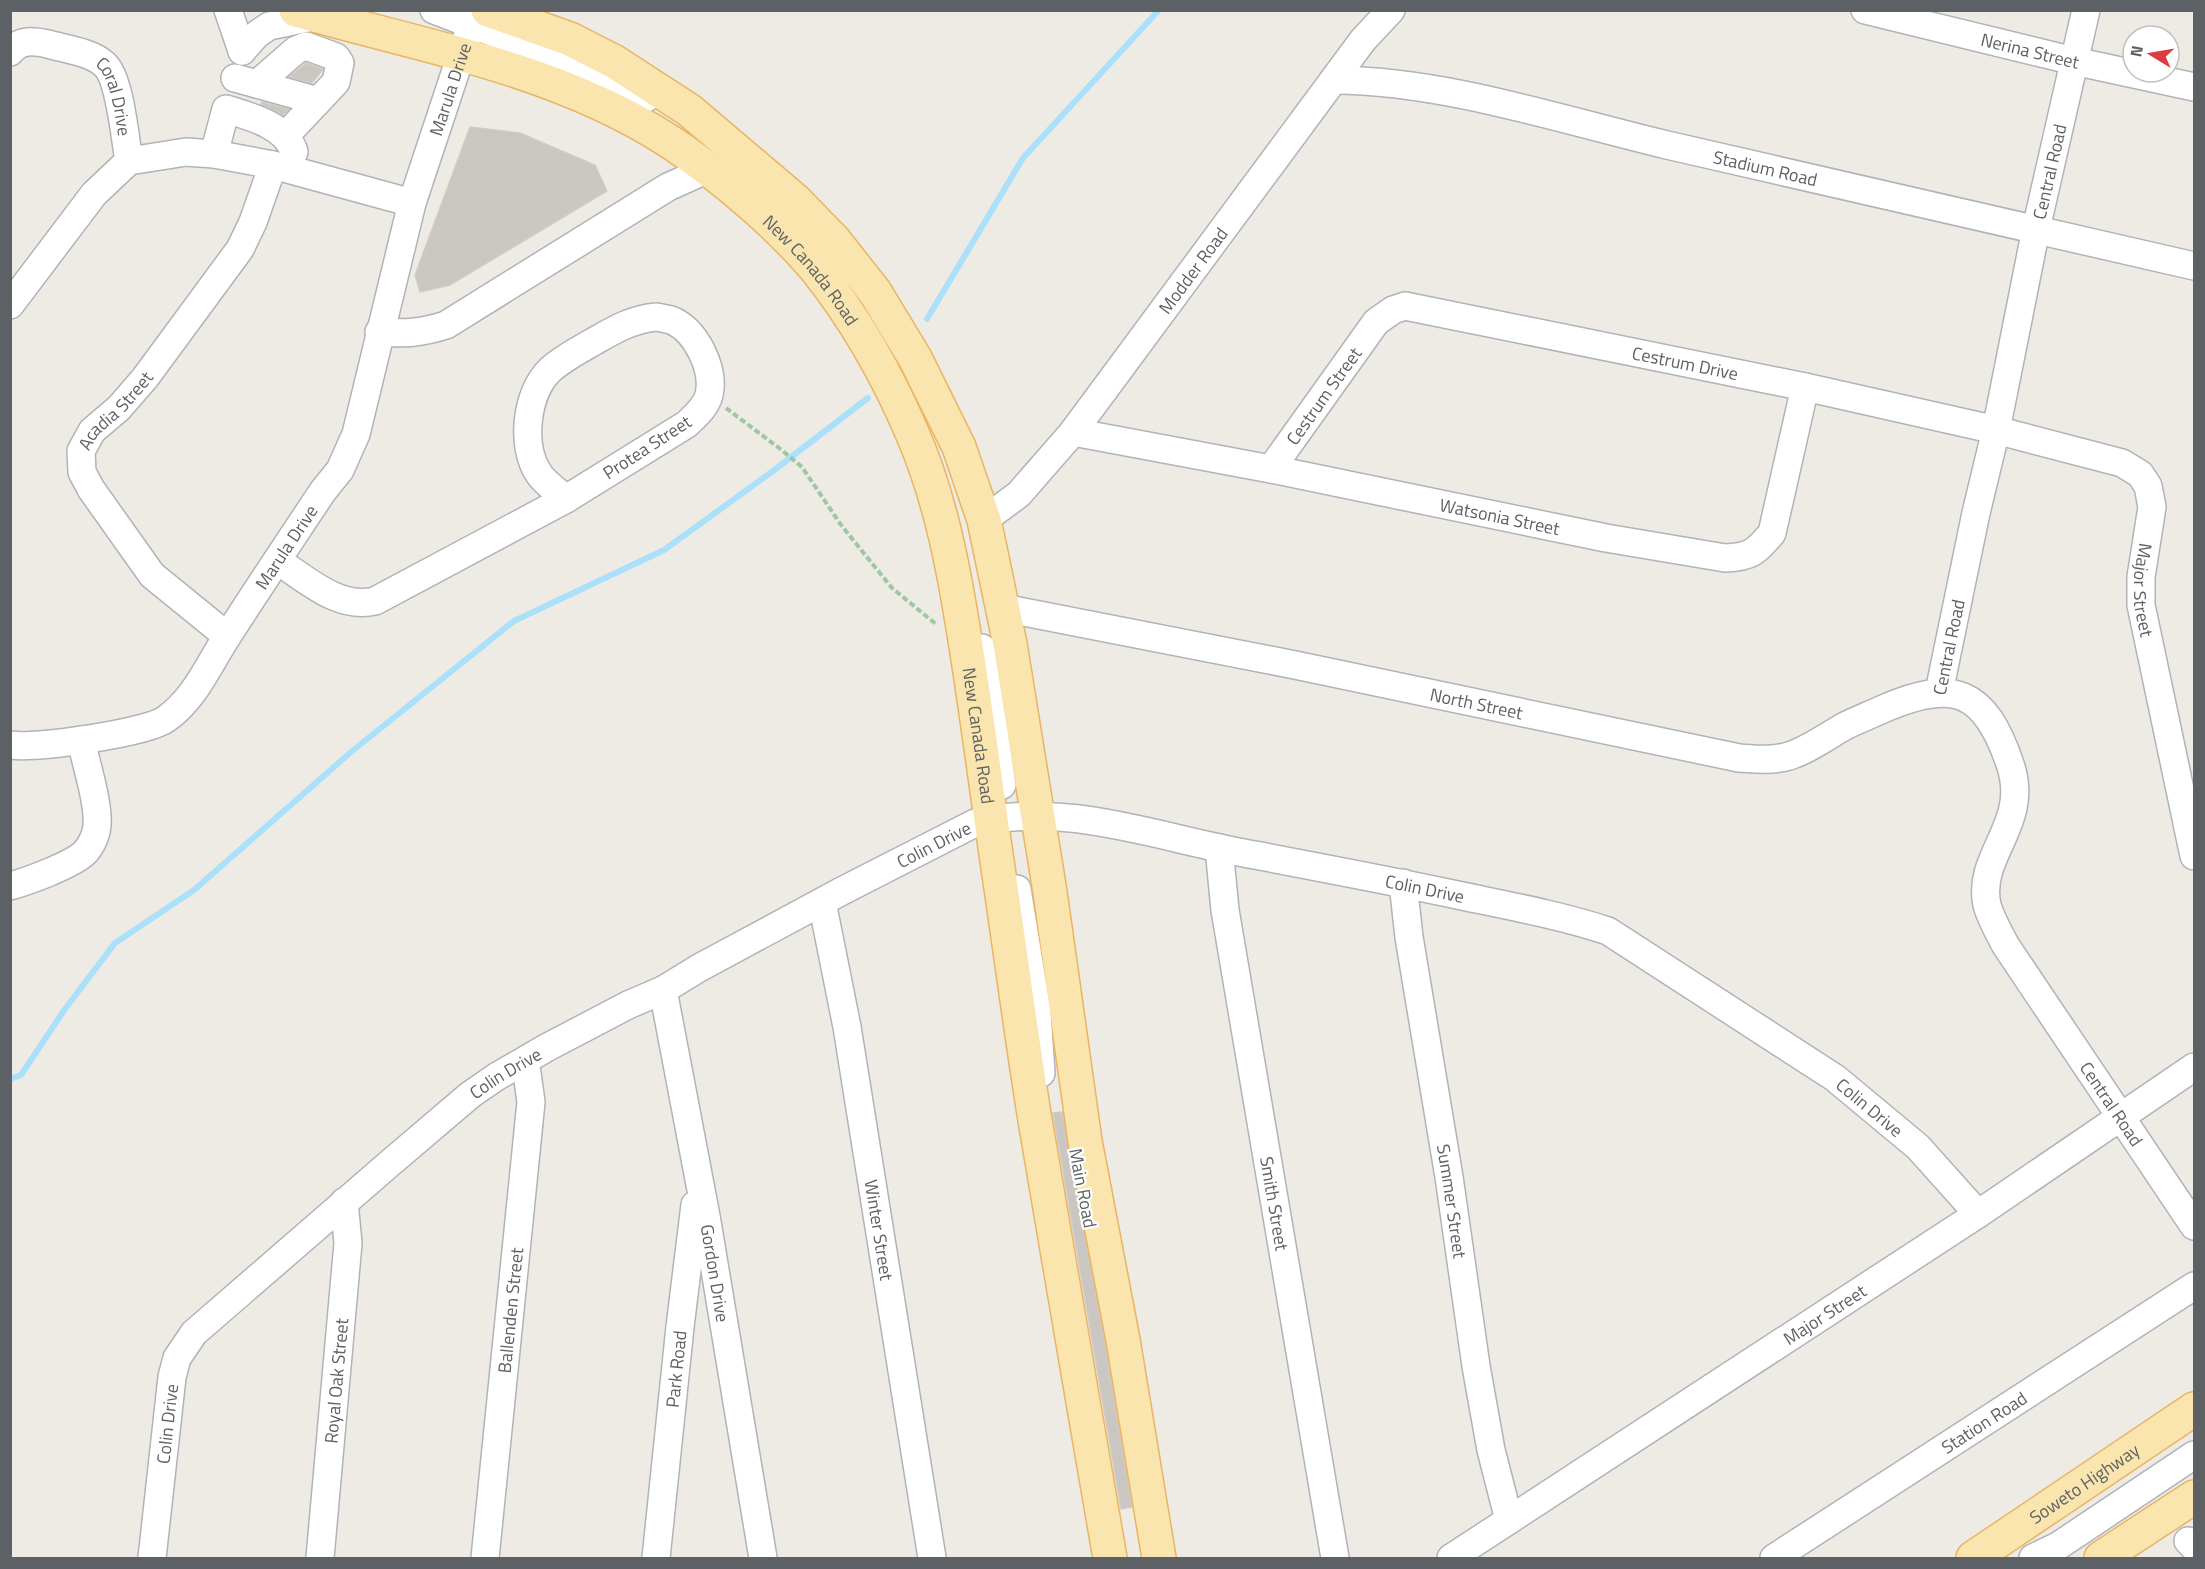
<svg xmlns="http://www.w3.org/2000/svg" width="2205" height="1569" viewBox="0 0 2205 1569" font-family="'Titillium Web',sans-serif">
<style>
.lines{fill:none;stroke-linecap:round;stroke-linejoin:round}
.stream{stroke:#aae0fa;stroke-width:6}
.building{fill:#cac6c1;stroke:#d3ccc4;stroke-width:1.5}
.minor-casing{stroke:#b0b3b7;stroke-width:30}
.major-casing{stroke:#e9b463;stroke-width:36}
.path{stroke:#9ec7a5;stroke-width:4;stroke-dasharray:6 3;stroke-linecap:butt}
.minor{stroke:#fff;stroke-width:27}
.major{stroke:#fae5ae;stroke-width:33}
.labels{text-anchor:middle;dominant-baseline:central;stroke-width:4.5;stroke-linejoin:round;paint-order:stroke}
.street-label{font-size:18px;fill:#5d6165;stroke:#fff}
</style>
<rect width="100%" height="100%" fill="#eeebe5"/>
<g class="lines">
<g class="stream">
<polyline points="927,319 1023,158 1159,10"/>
<polyline points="10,1079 21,1075 65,1009 115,943 194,890 351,752 514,621 664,550 773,471 868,398"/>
</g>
</g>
<g class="building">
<polygon points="306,63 323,69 312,83 289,77"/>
<polygon points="262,102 289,109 283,115 261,104"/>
<polygon points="470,127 520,133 595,165 607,191 450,285 420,292 415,275"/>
<polygon points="1062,1112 1105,1343 1132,1507 1121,1509 1053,1113"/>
</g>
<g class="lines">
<defs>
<g id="minor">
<polyline points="228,10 242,51"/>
<polyline points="434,10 581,66 646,98"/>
<path id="s1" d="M1865,10L2074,61L2194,87"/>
<polyline points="242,51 256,35 269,26 317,16"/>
<path id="s2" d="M10,52C20,39 34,41 48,44C65,49 91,52 104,64C120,77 125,139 129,161"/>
<polyline points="235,78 318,101"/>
<path id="s3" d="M1334,80C1446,81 1558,119 1667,145C1843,186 2019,225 2194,266"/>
<polyline points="257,84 296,50 306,46 336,57 340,63 336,82 285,136"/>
<path d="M214,154L226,109C249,116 287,126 294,152"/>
<polyline points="10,305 94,194 129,161 186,152 214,154 273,165 412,203"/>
<path d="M657,317C661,318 667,319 671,320C696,330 715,369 709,395C706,407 695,416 687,424L566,499C558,492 545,483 539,474C520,446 526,393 550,370C562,359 579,350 593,342C614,330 632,319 657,317Z"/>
<path d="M379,332C405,334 421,333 446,325L668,187L708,169"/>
<path id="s4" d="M1073,432L1271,469L1606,538L1725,558C1751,557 1756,552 1772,533L1805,387"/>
<path id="s5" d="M1271,469L1376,322L1393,310L1405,306L1805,387L1996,430L2122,463L2140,474L2148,486L2152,507L2141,577V605L2194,856"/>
<path id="s6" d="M984,520L1019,494L1073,432L1363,40L1391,10"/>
<path d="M278,561C306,579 339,610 375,601L566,499"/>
<path id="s7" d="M1003,608L1295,665L1739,758C1755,759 1773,761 1789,756C1809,750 1827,736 1845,726C1857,720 1870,715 1883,709C1954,678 1985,690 2010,764C2031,824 1976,855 1987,905C1991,919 1999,933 2006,946L2194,1226"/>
<path id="s8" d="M227,636L152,575L91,489L82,472L81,451L92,431L119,408L145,378L240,249L253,222L273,165"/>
<polyline points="982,648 1002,785"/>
<path id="s9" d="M1939,692L1976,513L1996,430L2036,229L2086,10"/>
<path id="s10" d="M10,745C35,749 147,733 166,719C195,699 209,664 228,635C259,587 291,539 323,491L340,470L356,434L412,203L467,37"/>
<path id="s11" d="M1219,848L1225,910L1335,1558"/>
<path id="s12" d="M1403,883L1409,937L1449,1177L1476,1366L1491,1450L1509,1520"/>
<path d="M10,886C29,881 68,866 82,855C90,849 96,836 97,826C99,803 86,764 81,740"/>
<polyline points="1017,889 1037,1012 1041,1073"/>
<path id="s13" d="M822,902L847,1027L932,1558"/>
<path id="s14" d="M663,990L706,1216L763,1558"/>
<polyline points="2188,1541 2194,1547"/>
<path id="s15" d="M152,1558L172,1377L177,1358L194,1333L389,1164L470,1095L496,1077L546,1048L628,1005L663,990L699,968L842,891L975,823C1063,801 1157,837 1244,853C1318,867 1393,881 1467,897C1515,907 1562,916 1608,931L1835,1078L1918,1147L1978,1214"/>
<path id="s16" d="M320,1558L348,1243L344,1202"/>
<path id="s17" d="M485,1558L531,1102L527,1073L522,1063"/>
<path id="s18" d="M656,1558L680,1327L695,1205"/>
<path id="s19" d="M1451,1558L1978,1214L2194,1067"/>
<path id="s20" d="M1774,1558L2194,1286"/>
<polyline points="2033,1558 2058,1546 2194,1455"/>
</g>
<g id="major">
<path id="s21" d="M296,10C428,48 571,71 685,152C731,185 778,225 815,268C855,318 888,376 913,435C941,500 954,570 965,640C977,714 986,787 997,861C1010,947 1021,1034 1035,1120C1059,1266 1085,1412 1110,1558"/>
<polyline points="488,10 570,39 615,62 689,110 795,200 834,240 875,292 915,358 959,447 984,520 1010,644 1050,892 1085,1141 1123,1340 1159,1558"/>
<path id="s22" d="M1973,1558L2194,1409"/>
<polyline points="2101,1558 2194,1497"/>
</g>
</defs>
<use href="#minor" class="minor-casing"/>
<use href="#major" class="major-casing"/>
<polyline class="path" points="726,408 779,448 802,467 841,525 892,588 937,625"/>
<use href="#minor" class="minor"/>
<use href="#major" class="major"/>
</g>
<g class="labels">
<g class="street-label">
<text stroke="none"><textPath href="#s1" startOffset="170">Nerina Street</textPath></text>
<text stroke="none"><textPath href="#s10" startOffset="861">Marula Drive</textPath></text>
<text stroke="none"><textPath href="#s2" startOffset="136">Coral Drive</textPath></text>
<text stroke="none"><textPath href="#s3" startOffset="441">Stadium Road</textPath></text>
<text stroke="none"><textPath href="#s9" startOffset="532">Central Road</textPath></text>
<text stroke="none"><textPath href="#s6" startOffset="327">Modder Road</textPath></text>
<text stroke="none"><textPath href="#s21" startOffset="590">New Canada Road</textPath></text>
<text stroke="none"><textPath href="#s5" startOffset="500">Cestrum Drive</textPath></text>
<text stroke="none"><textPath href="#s5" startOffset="90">Cestrum Street</textPath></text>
<text stroke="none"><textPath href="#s8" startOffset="296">Acadia Street</textPath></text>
<text transform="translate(647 447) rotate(-33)">Protea Street</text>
<text stroke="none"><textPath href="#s4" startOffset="435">Watsonia Street</textPath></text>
<text stroke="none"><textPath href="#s10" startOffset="370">Marula Drive</textPath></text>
<text stroke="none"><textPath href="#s5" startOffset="1089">Major Street</textPath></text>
<text stroke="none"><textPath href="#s9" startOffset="46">Central Road</textPath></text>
<text stroke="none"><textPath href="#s7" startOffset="483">North Street</textPath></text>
<text stroke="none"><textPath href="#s21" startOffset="1094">New Canada Road</textPath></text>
<text stroke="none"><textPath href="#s15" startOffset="1124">Colin Drive</textPath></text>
<text stroke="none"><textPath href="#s15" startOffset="1628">Colin Drive</textPath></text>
<text stroke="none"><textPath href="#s15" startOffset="638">Colin Drive</textPath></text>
<text stroke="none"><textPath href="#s7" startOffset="1456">Central Road</textPath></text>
<text stroke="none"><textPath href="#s15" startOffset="2132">Colin Drive</textPath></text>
<text transform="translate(1083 1188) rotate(79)">Main Road</text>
<text stroke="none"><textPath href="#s12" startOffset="322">Summer Street</textPath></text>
<text stroke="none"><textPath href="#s11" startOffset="360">Smith Street</textPath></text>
<text stroke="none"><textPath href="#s13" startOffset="333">Winter Street</textPath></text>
<text stroke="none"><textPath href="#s14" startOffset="288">Gordon Drive</textPath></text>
<text stroke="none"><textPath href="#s17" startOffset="249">Ballenden Street</textPath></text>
<text stroke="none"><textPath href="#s19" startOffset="446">Major Street</textPath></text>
<text stroke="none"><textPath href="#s18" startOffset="190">Park Road</textPath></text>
<text stroke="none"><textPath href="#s16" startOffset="178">Royal Oak Street</textPath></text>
<text stroke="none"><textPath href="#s20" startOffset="250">Station Road</textPath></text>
<text stroke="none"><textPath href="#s15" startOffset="135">Colin Drive</textPath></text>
<text stroke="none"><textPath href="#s22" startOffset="134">Soweto Highway</textPath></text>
</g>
</g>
<rect width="2205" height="1569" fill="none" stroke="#5d6165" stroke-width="24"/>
<g transform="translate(2151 54) rotate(281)"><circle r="28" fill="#ffffff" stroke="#bec0c1" stroke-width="1.5"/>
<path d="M0-4.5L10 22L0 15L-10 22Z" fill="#df3a41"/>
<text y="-9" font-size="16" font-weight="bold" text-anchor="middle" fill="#5d6165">N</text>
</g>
</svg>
